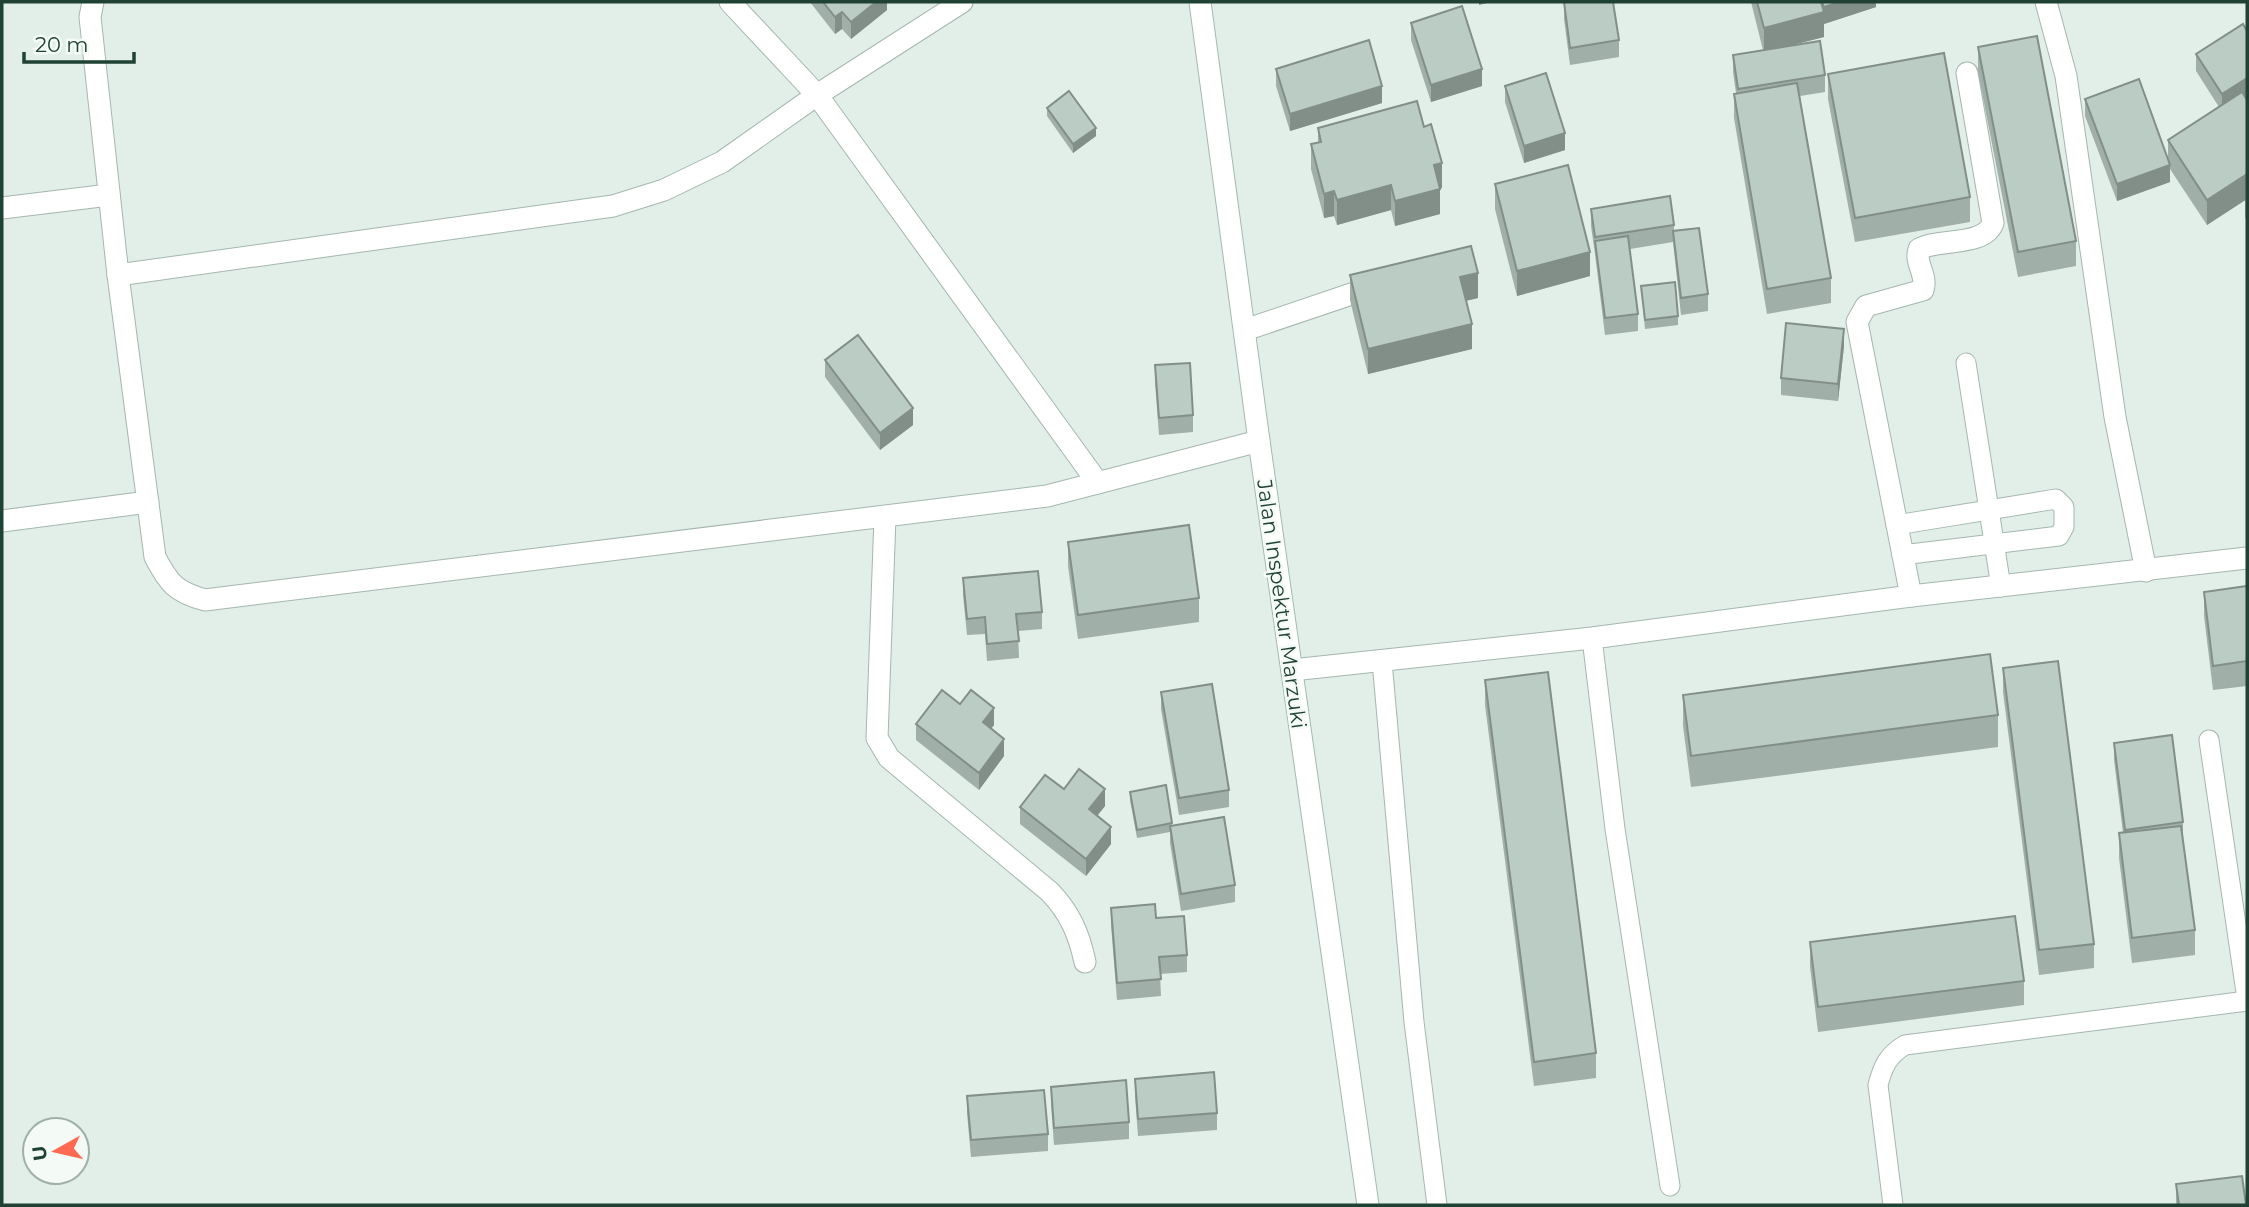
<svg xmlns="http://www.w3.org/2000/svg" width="2249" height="1207" viewBox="0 0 2249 1207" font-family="Montserrat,sans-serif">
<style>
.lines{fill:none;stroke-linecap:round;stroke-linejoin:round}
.lane-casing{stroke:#a4b7af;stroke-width:21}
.street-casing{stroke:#a4b7af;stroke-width:23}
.secondary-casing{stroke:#9fbbaf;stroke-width:23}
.lane{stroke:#fff;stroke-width:19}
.street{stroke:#fff;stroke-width:21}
.secondary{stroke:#fff;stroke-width:21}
.wall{fill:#a0afa8}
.shaded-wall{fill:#828f88}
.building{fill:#baccc3;stroke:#828f88;stroke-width:2}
.labels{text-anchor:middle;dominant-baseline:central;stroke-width:5;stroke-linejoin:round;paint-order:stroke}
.street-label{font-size:21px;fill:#204235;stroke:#f4faf6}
</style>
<rect width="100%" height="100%" fill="#e2eee8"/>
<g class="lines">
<defs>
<g id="lane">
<polyline points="1966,363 2001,587"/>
<polyline points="1896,525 2056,499 2064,507 2064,527 2059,536 1902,555"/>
<polyline points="1592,638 1615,829 1670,1186"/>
<polyline points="1382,661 1414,1022 1437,1205"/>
<polyline points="2209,740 2247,999"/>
<path d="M1893,1205L1878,1085C1883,1066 1888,1055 1905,1045L2247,1001"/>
</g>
<g id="street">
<path d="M93,2L90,17L118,275L155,557C169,584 176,592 205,600L1047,496L1259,441"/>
<polyline points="730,2 817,95 1098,483"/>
<polyline points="2046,2 2066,76 2115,417 2146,571"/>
<polyline points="2,208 109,195"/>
<polyline points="118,275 613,206 664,190 722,162 817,95 962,2"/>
<polyline points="1245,330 1375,286"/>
<path d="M885,517L877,738L889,758L1050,892C1070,913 1079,934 1085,962"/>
<polyline points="2,521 148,502"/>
<path d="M1911,596L1857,322L1866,306L1923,290C1928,275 1914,263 1919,249C1939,238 1984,247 1993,223L1967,73"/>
<polyline points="1292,670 1592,638 1911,596 2247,558"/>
</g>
<polyline id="secondary" points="1200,2 1259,441 1368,1205"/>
</defs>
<use href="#lane" class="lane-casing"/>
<use href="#street" class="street-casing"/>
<use href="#secondary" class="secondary-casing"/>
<use href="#lane" class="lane"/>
<use href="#street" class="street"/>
<use href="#secondary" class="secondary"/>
</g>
<g class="wall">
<polygon points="810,2 887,2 887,10 851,39 842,29 835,34"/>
<polygon points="1564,2 1619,40 1619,57 1570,65 1564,19"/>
<polygon points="1751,2 1876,2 1876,7 1824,24 1824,37 1789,46 1825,75 1825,92 1800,96 1831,278 1831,303 1767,314 1734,118 1734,94 1736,93 1733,72 1733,55 1763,50"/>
<polygon points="1411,23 1482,86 1431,102 1411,40"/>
<polygon points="1978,47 2076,241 2076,266 2018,277 1978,72"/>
<polygon points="2196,54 2245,96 2247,100 2247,221 2245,217 2245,200 2207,225 2170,169 2170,182 2117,201 2085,116 2085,99 2168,158 2168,140 2219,107 2196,71"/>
<polygon points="1276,69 1382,103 1290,131 1276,86"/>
<polygon points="1828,74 1970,197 1970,222 1855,242 1828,99"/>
<polygon points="1505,86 1565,150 1524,163 1505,102"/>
<polygon points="1047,108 1096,136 1073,153 1047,116"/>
<polygon points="1318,128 1442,188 1440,188 1440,214 1395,226 1391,210 1337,225 1334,216 1324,218 1311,169 1311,144 1318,143"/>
<polygon points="1495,184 1590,276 1517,296 1495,209"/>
<polygon points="1591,209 1674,225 1674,231 1708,294 1708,311 1681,315 1673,242 1630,249 1638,314 1638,331 1605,335 1595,254 1591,226"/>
<polygon points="1350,275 1478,298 1466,301 1472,349 1368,374 1350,300"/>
<polygon points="1641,286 1678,316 1678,325 1645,329"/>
<polygon points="1844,346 1838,401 1781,395 1781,378"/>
<polygon points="825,360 913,425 880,450 825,377"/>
<polygon points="1155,365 1193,415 1193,432 1159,435 1155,382"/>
<polygon points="1068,542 1199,598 1199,622 1078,639 1068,566"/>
<polygon points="963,578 1042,612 1042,629 1018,631 1019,658 987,661 985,634 967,635 963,595"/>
<polygon points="2247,586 2247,686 2213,690 2204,616 2204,592"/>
<polygon points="2003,668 2094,944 2094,968 2039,975 2003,692"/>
<polygon points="1485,680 1596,1053 1596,1078 1534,1086 1485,705"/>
<polygon points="1161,692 1229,790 1229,807 1179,815 1161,709"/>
<polygon points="1683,695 1998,715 1998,747 1691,787 1683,726"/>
<polygon points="960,704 994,725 991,729 1004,756 979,790 916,740 916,724"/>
<polygon points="2114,743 2183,822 2183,839 2195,930 2195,955 2132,963 2119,858 2119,833 2123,833 2114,760"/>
<polygon points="1064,789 1105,806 1097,816 1111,844 1086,876 1020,824 1020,807"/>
<polygon points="1130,792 1172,823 1172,826 1235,885 1235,902 1181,911 1170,843 1170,832 1137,838 1130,800"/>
<polygon points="1111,908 1156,918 1187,955 1187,972 1160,974 1161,996 1117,1000 1111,925"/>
<polygon points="1810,942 2024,981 2024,1005 1818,1032 1810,967"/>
<polygon points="1135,1079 1217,1113 1217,1130 1138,1136 1135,1096"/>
<polygon points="1051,1087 1129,1122 1129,1139 1054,1145 1051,1104"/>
<polygon points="967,1096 1048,1134 1048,1151 971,1157 967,1113"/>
<polygon points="2176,1184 2246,1205 2176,1205"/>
</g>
<g class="shaded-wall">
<polygon points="876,2 887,2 887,10 851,39 851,22"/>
<polygon points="1479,2 1491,2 1479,5"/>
<polygon points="1840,2 1876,2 1876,7 1824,24 1824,37 1764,52 1764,28 1824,12 1824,7"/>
<polygon points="842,12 842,29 835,34 835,17"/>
<polygon points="1482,69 1482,86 1431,102 1431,85"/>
<polygon points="2247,78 2247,95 2222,111 2222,94"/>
<polygon points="1382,86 1382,103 1290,131 1290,114"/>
<polygon points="1096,128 1096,136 1073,153 1073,144"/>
<polygon points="1565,133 1565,150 1524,163 1524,146"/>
<polygon points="1442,163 1442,188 1434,190 1434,165"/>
<polygon points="2170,165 2170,182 2117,201 2117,184"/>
<polygon points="2247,174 2247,199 2207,225 2207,200"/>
<polygon points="1391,185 1391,210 1337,225 1337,200"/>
<polygon points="1440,189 1440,214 1395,226 1395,201"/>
<polygon points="1334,191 1334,216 1324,218 1324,194"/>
<polygon points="1590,252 1590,276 1517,296 1517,271"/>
<polygon points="1478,273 1478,298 1460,302 1460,277"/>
<polygon points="1472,324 1472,349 1368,374 1368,349"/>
<polygon points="1844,329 1844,346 1838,401 1838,384"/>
<polygon points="913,408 913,425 880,450 880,433"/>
<polygon points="994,708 994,725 983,739 983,722"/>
<polygon points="1004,739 1004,756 979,790 979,773"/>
<polygon points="1105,789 1105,806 1089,826 1089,809"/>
<polygon points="1111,827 1111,844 1086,876 1086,859"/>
</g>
<g class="building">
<polygon points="823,2 876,2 851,22 842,12 835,17"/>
<polygon points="1564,2 1613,2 1619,40 1570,48"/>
<polygon points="1757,2 1821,2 1824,12 1764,28"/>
<polygon points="1822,2 1840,2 1824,7"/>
<polygon points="1462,6 1482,69 1431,85 1411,23"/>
<polygon points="2243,24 2247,31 2247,78 2222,94 2196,54"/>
<polygon points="2037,36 2076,241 2018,252 1978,47"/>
<polygon points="1369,40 1382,86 1290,114 1276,69"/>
<polygon points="1820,41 1825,75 1738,89 1733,55"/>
<polygon points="1944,53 1970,197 1855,218 1828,74"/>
<polygon points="1546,73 1565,133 1524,146 1505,86"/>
<polygon points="2139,79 2170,165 2117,184 2085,99"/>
<polygon points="1797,83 1831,278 1767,289 1734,94"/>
<polygon points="1069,91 1096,128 1073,144 1047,108"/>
<polygon points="2242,92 2247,100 2247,174 2207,200 2168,140"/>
<polygon points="1417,101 1424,127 1431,124 1442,163 1434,165 1440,189 1395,201 1391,185 1337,200 1334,191 1324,194 1311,144 1321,142 1318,128"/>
<polygon points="1568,165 1590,252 1517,271 1495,184"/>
<polygon points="1670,196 1674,225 1595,237 1591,209"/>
<polygon points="1699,228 1708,294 1681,298 1673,231"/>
<polygon points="1628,236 1638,314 1605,318 1595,241"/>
<polygon points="1471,246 1478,273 1460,277 1472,324 1368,349 1350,275"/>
<polygon points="1675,282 1678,316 1645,320 1641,286"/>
<polygon points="1786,323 1844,329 1838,384 1781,378"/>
<polygon points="858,335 913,408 880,433 825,360"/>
<polygon points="1190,363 1193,415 1159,418 1155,365"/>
<polygon points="1189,525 1199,598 1078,615 1068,542"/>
<polygon points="1038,571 1042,612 1016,614 1019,641 987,644 985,617 967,619 963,578"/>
<polygon points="2247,586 2247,661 2213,666 2204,592"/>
<polygon points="1990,654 1998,715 1691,756 1683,695"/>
<polygon points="2058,661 2094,944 2039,950 2003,668"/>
<polygon points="1548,672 1596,1053 1534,1062 1485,680"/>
<polygon points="1212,684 1229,790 1179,798 1161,692"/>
<polygon points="942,690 960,704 971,690 994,708 983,722 1004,739 979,773 916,724"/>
<polygon points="2172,735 2183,822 2125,830 2114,743"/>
<polygon points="1079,769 1105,789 1089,809 1111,827 1086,859 1020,807 1045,775 1064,789"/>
<polygon points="1166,785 1172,823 1137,830 1130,792"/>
<polygon points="1224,817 1235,885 1181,894 1170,826"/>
<polygon points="2181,826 2195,930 2132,938 2119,833"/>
<polygon points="1155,904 1156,918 1184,916 1187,955 1159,957 1161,979 1117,983 1111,908"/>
<polygon points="2015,916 2024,981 1818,1007 1810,942"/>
<polygon points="1214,1072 1217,1113 1138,1119 1135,1079"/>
<polygon points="1126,1080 1129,1122 1054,1128 1051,1087"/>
<polygon points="1044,1090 1048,1134 971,1140 967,1096"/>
<polygon points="2242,1176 2246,1205 2179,1205 2176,1184"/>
</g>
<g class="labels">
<g class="street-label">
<text transform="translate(1282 604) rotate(82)">Jalan Inspektur Marzuki</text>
</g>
</g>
<rect width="2249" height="1207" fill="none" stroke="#204235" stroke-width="7"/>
<g transform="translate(56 1151) rotate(262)"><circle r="33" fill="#f4faf6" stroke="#9fb0a9" stroke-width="2"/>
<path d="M0-5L12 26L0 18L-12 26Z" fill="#ff6a50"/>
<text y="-10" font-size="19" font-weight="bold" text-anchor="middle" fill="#204235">U</text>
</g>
<path d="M24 52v10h110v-10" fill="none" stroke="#204235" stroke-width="3.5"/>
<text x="35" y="52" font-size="21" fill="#204235" stroke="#f4faf6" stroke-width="5" paint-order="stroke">20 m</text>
</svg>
